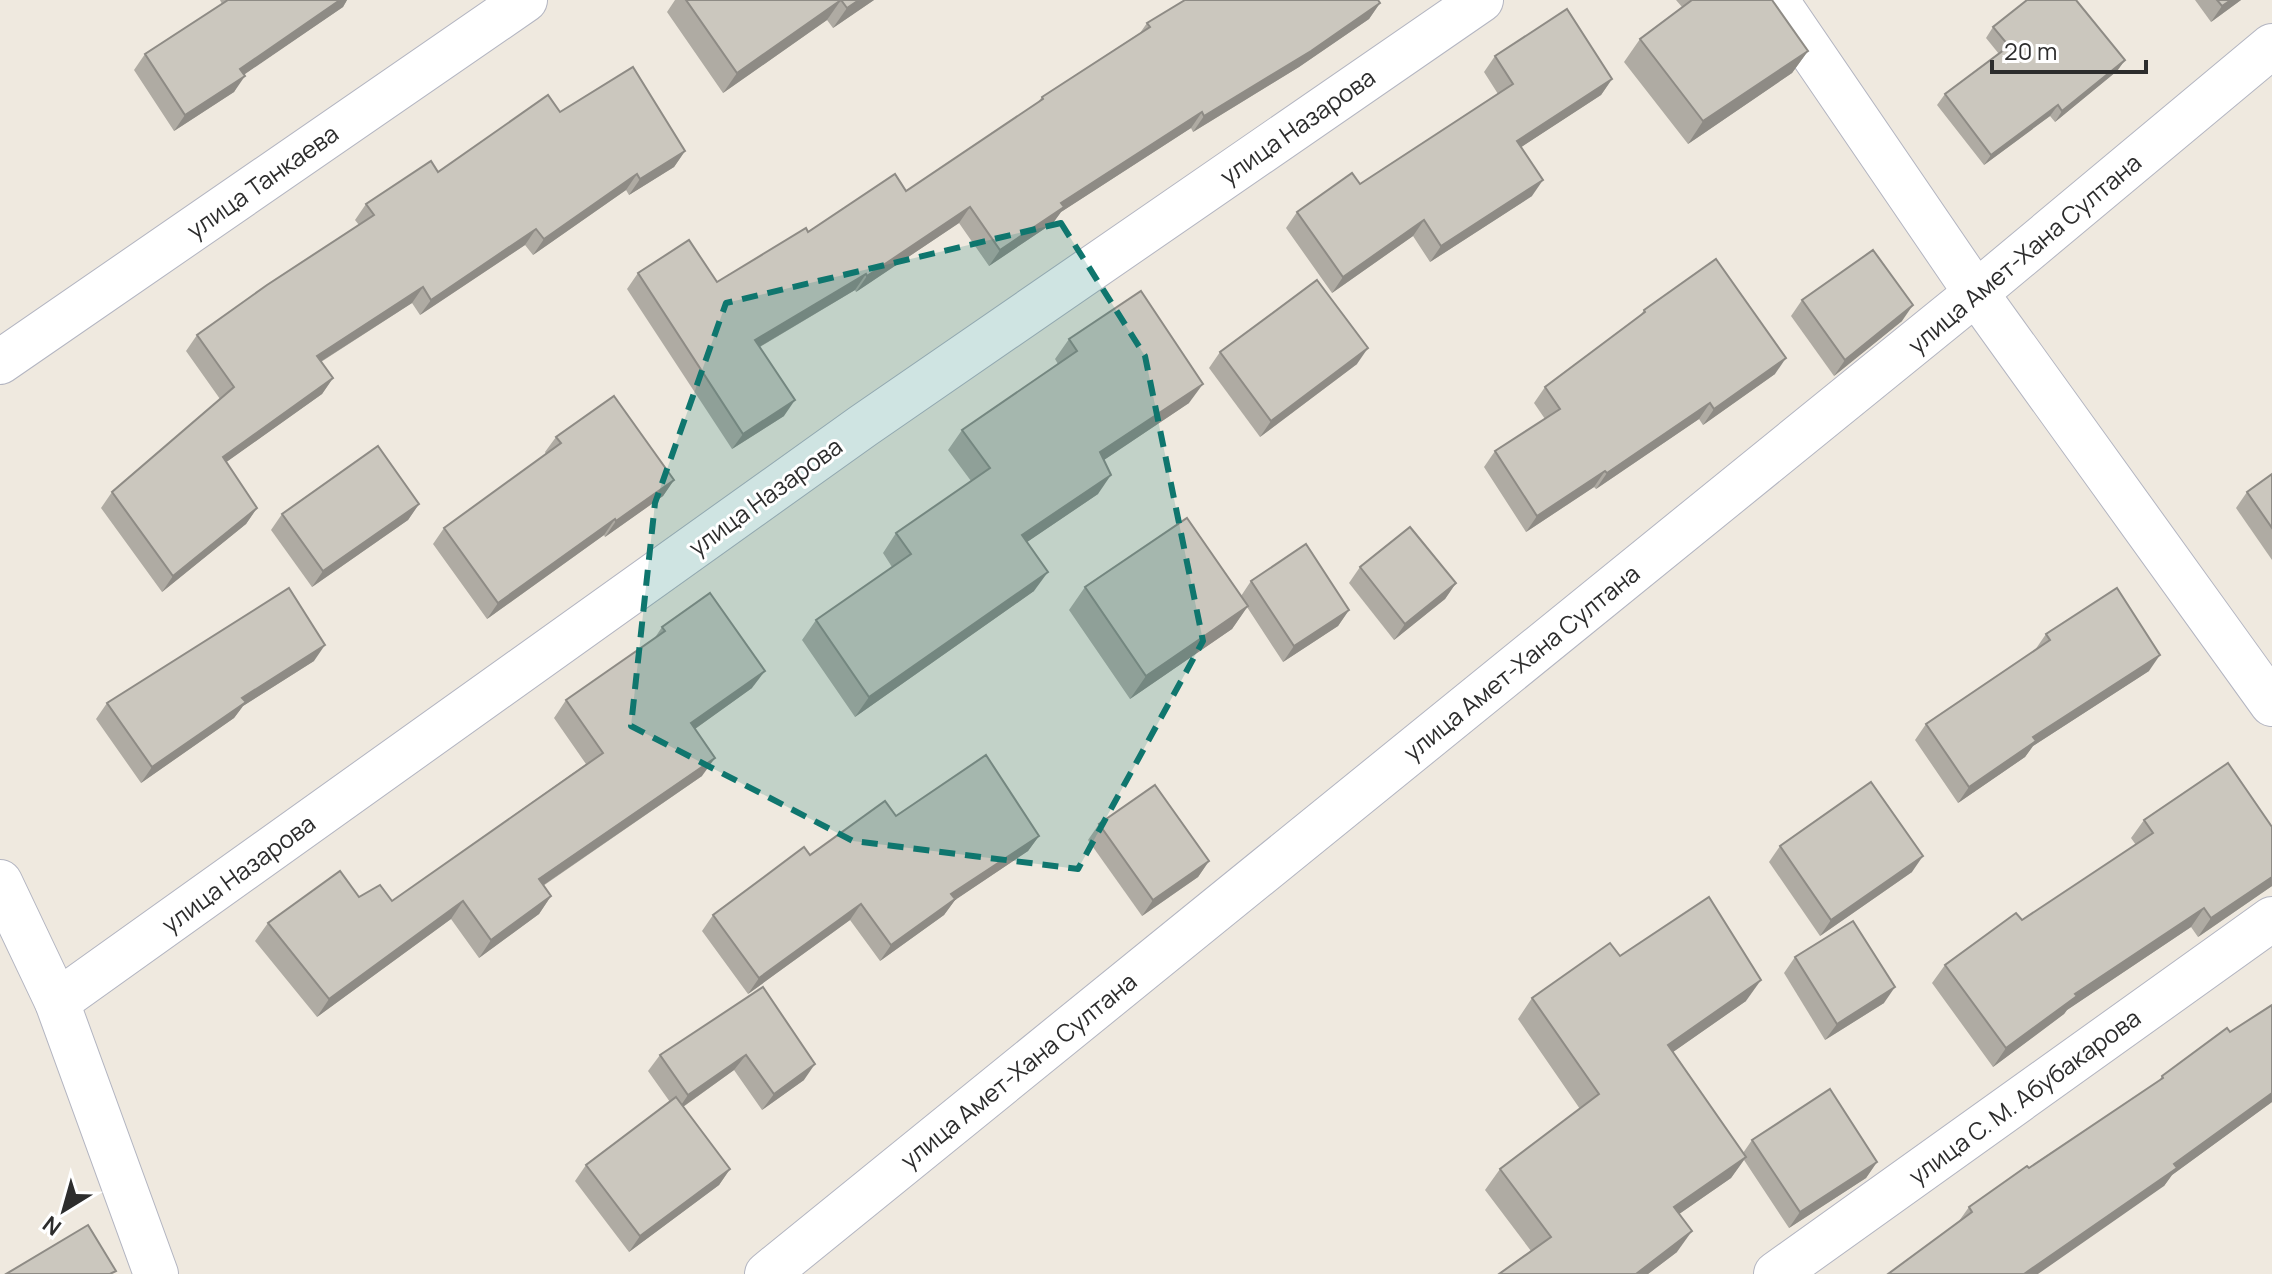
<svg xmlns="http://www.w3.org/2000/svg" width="2272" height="1274" viewBox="0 0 2272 1274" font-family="Manrope,sans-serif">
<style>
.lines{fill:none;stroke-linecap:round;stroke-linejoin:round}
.minor-casing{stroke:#b3b5c1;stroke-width:46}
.minor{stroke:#fff;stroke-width:44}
.wall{fill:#afaba3}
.shaded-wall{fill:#8e8b85}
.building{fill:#cbc7be;stroke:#8e8b85;stroke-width:2}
.marked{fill:#0f766e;fill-opacity:0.2;stroke:#0f766e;stroke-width:6;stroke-dasharray:16 10;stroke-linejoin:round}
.labels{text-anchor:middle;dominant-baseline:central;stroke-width:6;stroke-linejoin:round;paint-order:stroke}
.street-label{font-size:24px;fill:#2d2d2d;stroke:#fff}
</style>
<rect width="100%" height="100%" fill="#efe9df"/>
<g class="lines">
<defs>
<g id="minor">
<polyline points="1776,0 1976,293 2272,704"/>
<polyline points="0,362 525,0"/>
<polyline points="0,882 57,1002 156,1274"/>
<polyline points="57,1002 863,426 1481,0"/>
<polyline points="767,1274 1976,293 2272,46"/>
<polyline points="1776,1274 2272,919"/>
</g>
</defs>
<use href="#minor" class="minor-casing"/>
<use href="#minor" class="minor"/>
</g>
<g class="wall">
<polygon points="220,0 347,0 343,7 244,74 234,92 174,131 134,70 145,54 222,4"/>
<polygon points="675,0 874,0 833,28 827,20 723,93 667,12"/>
<polygon points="1676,0 1772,0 1808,51 1792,73 1688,144 1624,62 1640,39 1682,7"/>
<polygon points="2195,0 2241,0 2211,22"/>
<polygon points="1380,3 1369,19 1299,67 1193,132 1191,128 1061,212 1053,223 989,266 959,223 856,292 855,290 760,347 784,416 732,449 627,289 638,273 717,282 808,232 906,191 1037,103 1042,97 1140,33 1147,23"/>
<polygon points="1993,27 2125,60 2117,71 2055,122 2050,116 1984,165 1937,105 1945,94 1999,54 1986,38"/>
<polygon points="1495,56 1612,79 1601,95 1521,147 1532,196 1430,262 1413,236 1332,293 1286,228 1297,212 1360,184 1498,94 1484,72"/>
<polygon points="560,112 685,151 674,167 629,195 626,190 533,255 525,245 420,315 412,303 321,362 333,378 322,394 226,462 257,508 246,524 162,592 101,508 112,492 220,399 186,351 197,335 359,225 355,220 366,204 438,172"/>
<polygon points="1802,300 1902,321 1834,376 1791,316"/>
<polygon points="1644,310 1775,374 1703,425 1699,419 1596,489 1594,487 1526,532 1484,467 1495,451 1545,419 1534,403 1545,387 1640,316"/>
<polygon points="1069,339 1189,403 1104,460 1098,494 1027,542 1034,591 855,717 802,640 816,620 892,567 883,553 896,533 971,481 948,450 962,430 1058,364 1055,359"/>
<polygon points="1220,352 1357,364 1260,437 1209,368"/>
<polygon points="556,437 674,480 663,496 605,537 604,535 487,619 433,544 444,528 546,454 545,452"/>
<polygon points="2272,474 2272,560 2236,508 2247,492"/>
<polygon points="419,504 408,520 312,587 271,530 282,514"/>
<polygon points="1360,567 1456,583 1445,599 1394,640 1349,583"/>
<polygon points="1251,581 1349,610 1338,626 1283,662 1247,607 1232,629 1130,699 1069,610 1085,587 1241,596"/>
<polygon points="662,627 752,688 695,729 702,776 543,886 551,896 539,914 479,958 451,919 317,1017 255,941 268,923 359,897 392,901 586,764 554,718 566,700 654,639"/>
<polygon points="2046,634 2149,671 2033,746 2025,757 1958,803 1915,740 1926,724 2035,650"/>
<polygon points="314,661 243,706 234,718 141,783 96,719 107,703"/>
<polygon points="896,816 1039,836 1028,851 955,900 944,915 880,961 850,920 748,994 702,931 713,915 810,855"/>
<polygon points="2144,820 2272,886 2198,937 2191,927 2067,1010 2064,1014 1993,1067 1932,983 1945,965 2022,920 2136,845 2131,838"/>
<polygon points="1099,824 1209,861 1198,877 1142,916 1088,840"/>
<polygon points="1780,846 1912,872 1820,936 1769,862"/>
<polygon points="1620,956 1746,1001 1673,1052 1743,1153 1752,1140 1877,1162 1866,1178 1789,1228 1744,1160 1731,1178 1679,1214 1677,1252 1648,1274 1499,1274 1531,1251 1485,1190 1500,1169 1580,1109 1518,1019 1532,998"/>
<polygon points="1795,957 1884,1003 1825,1040 1784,973"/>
<polygon points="763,987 804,1080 762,1110 734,1070 683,1107 730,1169 719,1185 629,1252 575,1181 586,1165 670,1102 648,1071 660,1055"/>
<polygon points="2272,1005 2272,1102 2172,1175 2164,1186 1959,1221 1969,1207 2159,1081 2162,1076"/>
</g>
<g class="shaded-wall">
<polygon points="340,0 347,0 343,7 229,85 240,69"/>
<polygon points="841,0 827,20 723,93 737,73"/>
<polygon points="859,0 874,0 833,28 847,8"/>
<polygon points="2231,0 2241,0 2211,22 2222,6"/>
<polygon points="1380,3 1369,19 1299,67 1193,132 1204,116"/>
<polygon points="1808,51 1792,73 1688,144 1703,121"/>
<polygon points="2125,60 2117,71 2055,122 2062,111"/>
<polygon points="245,76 234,92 174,131 185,115"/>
<polygon points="1612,79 1601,95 1506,157 1517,141"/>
<polygon points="2058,105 2050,116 1984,165 1991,155"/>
<polygon points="1202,112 1191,128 1061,212 1053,223 989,266 1000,250 1061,203"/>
<polygon points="685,151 674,167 629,195 640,179"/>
<polygon points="637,174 626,190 533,255 544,239"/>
<polygon points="1543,180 1532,196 1430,262 1441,246"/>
<polygon points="970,207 959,223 856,292 867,276"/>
<polygon points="1424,220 1413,236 1332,293 1343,277"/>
<polygon points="536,229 525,245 420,315 431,300"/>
<polygon points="866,274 855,290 744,356 755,340"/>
<polygon points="423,287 412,303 306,371 317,356"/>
<polygon points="1913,305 1902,321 1834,376 1845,360"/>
<polygon points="1368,348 1357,364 1260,437 1271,421"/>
<polygon points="1786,358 1775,374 1703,425 1714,409"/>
<polygon points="333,378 322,394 211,473 223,457"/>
<polygon points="1203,384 1189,403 1086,472 1100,452"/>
<polygon points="795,400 784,416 732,449 743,434"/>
<polygon points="1710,403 1699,419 1596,489 1607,473"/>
<polygon points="1605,471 1594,487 1526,532 1537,516"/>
<polygon points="1111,475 1098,494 1008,555 1022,535"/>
<polygon points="674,480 663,496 605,537 616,521"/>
<polygon points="419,504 408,520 312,587 323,571"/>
<polygon points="257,508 246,524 162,592 173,576"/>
<polygon points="615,519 604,535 487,619 498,603"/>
<polygon points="1048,572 1034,591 855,717 869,697"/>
<polygon points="1456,583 1445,599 1394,640 1405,624"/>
<polygon points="1248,606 1232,629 1130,699 1146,676"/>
<polygon points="1349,610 1338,626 1283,662 1294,646"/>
<polygon points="325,645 314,661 243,706 234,718 141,783 152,767 242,698"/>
<polygon points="2160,655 2149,671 2033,746 2025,757 1958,803 1969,787 2033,737"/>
<polygon points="765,671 752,688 678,741 691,723"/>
<polygon points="715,758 702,776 526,897 539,879"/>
<polygon points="1039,836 1028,851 955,900 944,915 880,961 891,945 951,894"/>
<polygon points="1923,856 1912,872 1820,936 1831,920"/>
<polygon points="1209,861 1198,877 1142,916 1153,900"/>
<polygon points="2272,877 2272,886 2198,937 2211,918"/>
<polygon points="551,896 539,914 479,958 491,940"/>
<polygon points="463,901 451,919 317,1017 329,999"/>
<polygon points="861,904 850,920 748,994 759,978"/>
<polygon points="2204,908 2191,927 2067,1010 2064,1014 1993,1067 2006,1048 2075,994"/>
<polygon points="1761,980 1746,1001 1653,1066 1668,1045"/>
<polygon points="1895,987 1884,1003 1825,1040 1837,1024"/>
<polygon points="746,1055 734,1070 677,1111 688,1095"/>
<polygon points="815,1064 804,1080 762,1110 774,1094"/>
<polygon points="2272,1093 2272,1102 2172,1175 2164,1186 2038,1274 2024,1274"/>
<polygon points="1746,1157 1731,1178 1659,1228 1674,1207"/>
<polygon points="1877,1162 1866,1178 1789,1228 1800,1212"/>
<polygon points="730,1169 719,1185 629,1252 640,1236"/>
<polygon points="1692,1231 1677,1252 1648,1274 1636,1274"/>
</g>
<g class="building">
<polygon points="228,0 340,0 240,69 245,76 185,115 145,54"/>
<polygon points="686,0 859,0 847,8 841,0 737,73"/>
<polygon points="1185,0 1378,0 1380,3 1311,51 1204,116 1202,112 1061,203 1064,207 1000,250 970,207 867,276 866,274 755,340 795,400 743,434 638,273 689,240 717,282 806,228 808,232 895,174 906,191 1043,99 1042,97 1150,27 1147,23"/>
<polygon points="1692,0 1772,0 1808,51 1703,121 1640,39"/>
<polygon points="2027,0 2076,0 2125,60 2062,111 2058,105 1991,155 1945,94 2009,46 1993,27"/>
<polygon points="2217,0 2231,0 2222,6"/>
<polygon points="1567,9 1612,79 1517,141 1543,180 1441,246 1424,220 1343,277 1297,212 1352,173 1360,184 1513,84 1495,56"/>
<polygon points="633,67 685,151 640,179 637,174 544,239 536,229 431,300 423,287 317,356 333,378 223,457 257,508 173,576 112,492 234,387 197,335 267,285 374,215 366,204 431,161 438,172 548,95 560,112"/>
<polygon points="1873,250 1913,305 1845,360 1802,300"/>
<polygon points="1716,259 1786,358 1714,409 1710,403 1607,473 1605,471 1537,516 1495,451 1560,409 1545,387 1645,312 1644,310"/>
<polygon points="1317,280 1368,348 1271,421 1220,352"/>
<polygon points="1141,291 1203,384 1100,452 1111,475 1022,535 1048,572 869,697 816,620 911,554 896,533 990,468 962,430 1077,351 1069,339"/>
<polygon points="614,396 674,480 616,521 615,519 498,603 444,528 561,443 556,437"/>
<polygon points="378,446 419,504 323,571 282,514"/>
<polygon points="2272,474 2272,528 2247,492"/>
<polygon points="1187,518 1248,606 1146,676 1085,587"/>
<polygon points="1410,527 1456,583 1405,624 1360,567"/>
<polygon points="1306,544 1349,610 1294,646 1251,581"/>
<polygon points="289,588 325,645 242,698 246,702 152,767 107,703"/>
<polygon points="2117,588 2160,655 2033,737 2036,741 1969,787 1926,724 2050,640 2046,634"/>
<polygon points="710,593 765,671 691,723 715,758 539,879 551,896 491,940 463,901 329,999 268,923 340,871 359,897 380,885 392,901 603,753 566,700 665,631 662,627"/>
<polygon points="986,755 1039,836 951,894 955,899 891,945 861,904 759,978 713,915 804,847 810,855 885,801 896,816"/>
<polygon points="2228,763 2272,827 2272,877 2211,918 2204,908 2075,994 2077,996 2006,1048 1945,965 2016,913 2022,920 2153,833 2144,820"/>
<polygon points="1871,782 1923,856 1831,920 1780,846"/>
<polygon points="1155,785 1209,861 1153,900 1099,824"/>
<polygon points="1709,897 1761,980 1668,1045 1746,1157 1674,1207 1692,1231 1636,1274 1499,1274 1551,1237 1500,1169 1599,1094 1532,998 1610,943 1620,956"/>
<polygon points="1853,921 1895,987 1837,1024 1795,957"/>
<polygon points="763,987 815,1064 774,1094 746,1055 688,1095 660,1055"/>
<polygon points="2272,1005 2272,1093 2174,1164 2177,1168 2024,1274 1888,1274 1972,1212 1969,1207 2027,1166 2029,1168 2163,1078 2162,1076 2227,1028 2230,1032"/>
<polygon points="1830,1089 1877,1162 1800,1212 1752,1140"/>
<polygon points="676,1097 730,1169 640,1236 586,1165"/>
<polygon points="88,1225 116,1271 110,1274 6,1274"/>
</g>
<path class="marked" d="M1061,223L1145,356L1203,641L1078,869L853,841L631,726L655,503L726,303Z"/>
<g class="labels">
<g class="street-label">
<text transform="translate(1297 126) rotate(-35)">улица Назарова</text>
<text transform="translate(262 181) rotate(-35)">улица Танкаева</text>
<text transform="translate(2024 253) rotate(-40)">улица Амет-Хана Султана</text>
<text transform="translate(765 496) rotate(-36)">улица Назарова</text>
<text transform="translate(1521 662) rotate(-39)">улица Амет-Хана Султана</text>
<text transform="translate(238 873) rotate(-36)">улица Назарова</text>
<text transform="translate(1018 1070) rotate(-39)">улица Амет-Хана Султана</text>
<text transform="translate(2024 1096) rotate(-36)">улица С. М. Абубакарова</text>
</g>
</g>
<g transform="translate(64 1210) rotate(217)" stroke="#ffffff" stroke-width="6" paint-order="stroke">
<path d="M0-6L14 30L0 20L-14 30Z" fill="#2d2d2d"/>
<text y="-12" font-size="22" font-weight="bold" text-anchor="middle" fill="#2d2d2d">N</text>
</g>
<path d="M1992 60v12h154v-12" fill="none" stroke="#2d2d2d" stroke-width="4"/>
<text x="2004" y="60" font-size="24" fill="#2d2d2d" stroke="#ffffff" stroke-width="6" paint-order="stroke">20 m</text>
</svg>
